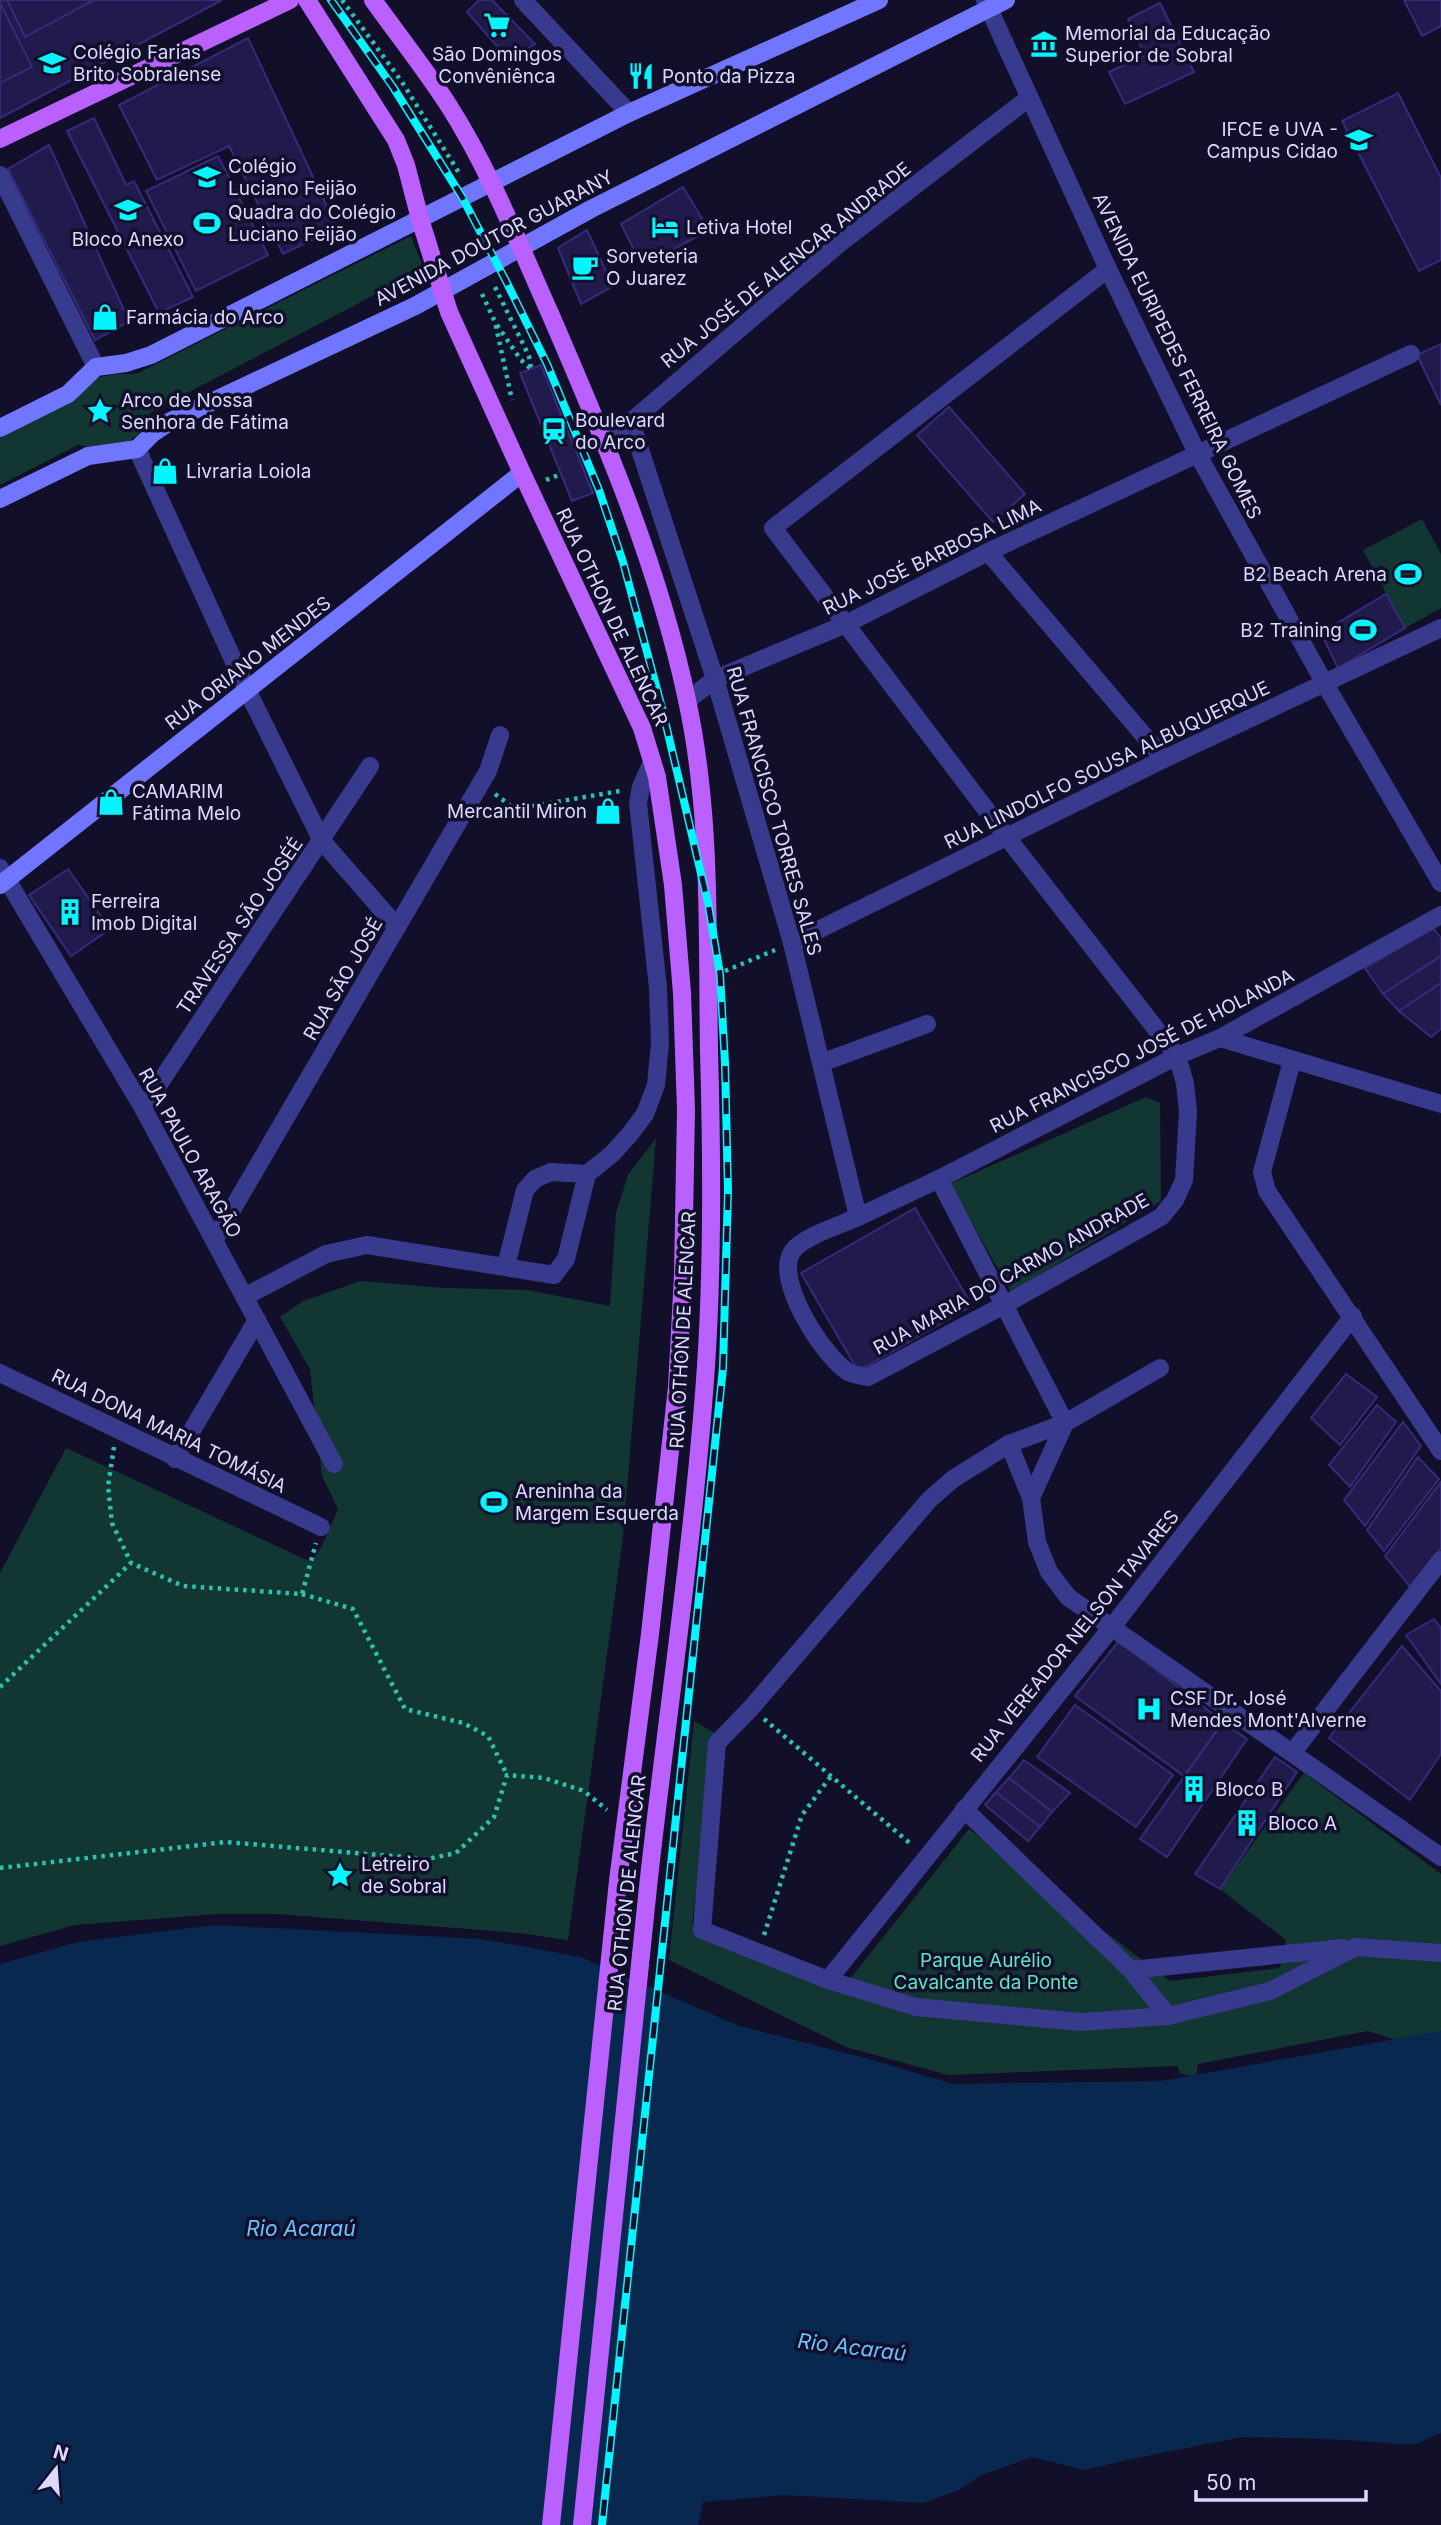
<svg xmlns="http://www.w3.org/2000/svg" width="1441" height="2525" viewBox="0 0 1441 2525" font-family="Inter,sans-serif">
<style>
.green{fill:#123632}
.water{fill:#092850}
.building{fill:#211a4d;stroke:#362b7b;stroke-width:2}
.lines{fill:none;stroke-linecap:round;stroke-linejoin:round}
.path{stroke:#29c4b1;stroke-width:4.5;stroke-dasharray:3.5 5;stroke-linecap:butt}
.minor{stroke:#383a8d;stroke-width:18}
.tertiary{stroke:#383a8d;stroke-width:18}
.secondary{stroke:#7076ff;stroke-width:18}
.primary{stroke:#ba60ff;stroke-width:18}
.rail-casing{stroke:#05f5ff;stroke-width:8}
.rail{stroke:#120f2b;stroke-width:5;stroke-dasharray:16;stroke-linecap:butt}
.labels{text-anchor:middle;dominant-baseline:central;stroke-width:7;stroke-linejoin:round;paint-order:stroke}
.poi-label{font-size:19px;fill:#dbd9ff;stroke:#120f2b;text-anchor:start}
.street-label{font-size:19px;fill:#dbd9ff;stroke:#120f2b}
.park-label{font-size:19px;fill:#5de7bc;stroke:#120f2b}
.water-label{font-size:21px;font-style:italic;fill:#67c2ff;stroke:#120f2b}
</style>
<rect width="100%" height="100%" fill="#120f2b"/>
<g class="green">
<polygon points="411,236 424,269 151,412 138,435 115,450 78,445 0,485 0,438 18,429 95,378 116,374 136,374"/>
<polygon points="1422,519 1441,554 1441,608 1405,628 1363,550"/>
<polygon points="1146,1097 1160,1103 1161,1201 1011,1292 950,1184"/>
<polygon points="656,1138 623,1537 568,1940 519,1933 277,1914 218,1914 75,1925 0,1946 0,1573 66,1448 311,1562 322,1546 338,1509 322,1476 310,1369 280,1317 303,1301 361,1281 445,1288 527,1290 610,1306 616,1213 628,1175"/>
<polygon points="694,1721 715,1733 692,1925 850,1979 969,1829 1170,1981 1280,1968 1286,1940 1220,1889 1304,1773 1441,1874 1441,2031 1428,2050 1368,2031 1198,2064 1196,2077 1179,2073 1178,2066 948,2075 846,2047 669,1960"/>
</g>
<polygon class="water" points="215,1925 482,1939 581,1957 739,2026 869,2059 953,2084 1161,2081 1441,2031 1441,2433 1413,2445 1329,2439 1242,2437 1136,2458 1085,2470 1032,2457 980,2476 959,2490 923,2503 784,2495 703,2502 698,2525 0,2525 0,1964 78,1942"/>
<g class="building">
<polygon points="0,0 222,0 0,118"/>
<polygon points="7,0 94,0 25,37"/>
<polygon points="479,0 492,0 535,44 510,61 467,12"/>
<polygon points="1404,0 1441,0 1441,26 1422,36"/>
<polygon points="0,3 32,67 0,83"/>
<polygon points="1160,3 1194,72 1125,104 1109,72 1145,55 1128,19"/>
<polygon points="248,38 337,228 283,254 229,146 157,180 119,105"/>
<polygon points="1398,93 1441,178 1441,260 1419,271 1342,121"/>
<polygon points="94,118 126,185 134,181 193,297 159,313 67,131"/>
<polygon points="49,145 129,321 95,340 8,169"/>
<polygon points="218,156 268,255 196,291 146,191"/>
<polygon points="683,187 709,230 642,266 621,224"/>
<polygon points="587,230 613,286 581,304 558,248"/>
<polygon points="1441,344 1441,405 1417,355"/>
<polygon points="541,365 593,493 572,501 520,373"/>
<polygon points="949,407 1025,494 993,522 917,435"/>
<polygon points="1386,594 1405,628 1338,668 1321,633"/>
<polygon points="68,869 110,929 71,956 29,895"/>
<polygon points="1433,928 1441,938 1441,956 1383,994 1365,968"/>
<polygon points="1441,956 1441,983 1399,1011 1383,994"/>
<polygon points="1441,983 1441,1029 1431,1037 1399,1011"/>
<polygon points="915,1208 972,1306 858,1371 801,1273"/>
<polygon points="1346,1374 1377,1397 1340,1445 1311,1418"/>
<polygon points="1377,1405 1396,1422 1350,1487 1329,1465"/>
<polygon points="1403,1422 1421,1446 1365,1526 1344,1500"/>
<polygon points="1418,1457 1439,1479 1384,1551 1367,1530"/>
<polygon points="1441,1482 1441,1548 1412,1589 1385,1556"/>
<polygon points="1434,1619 1441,1628 1441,1684 1406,1635"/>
<polygon points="1119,1641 1223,1722 1184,1776 1075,1696"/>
<polygon points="1402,1646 1441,1691 1441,1754 1410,1800 1329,1738"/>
<polygon points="1075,1705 1173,1775 1136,1827 1037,1757"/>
<polygon points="1223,1722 1247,1739 1167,1857 1140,1839"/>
<polygon points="1275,1757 1297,1772 1220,1889 1195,1874"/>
<polygon points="1024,1760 1070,1793 1052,1812 1009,1778"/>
<polygon points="1009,1778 1052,1812 1040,1827 996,1792"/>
<polygon points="996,1792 1040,1827 1028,1841 985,1805"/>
</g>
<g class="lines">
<g class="path">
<polyline points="342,0 402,82 461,176"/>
<polyline points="495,287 529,356 531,369"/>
<polyline points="482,294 495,322 512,400"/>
<polyline points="497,325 521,360 530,368"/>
<polyline points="546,480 561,474"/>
<polyline points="495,794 515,809 620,791"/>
<polyline points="725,971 775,950"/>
<polyline points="114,1447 108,1486 112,1523 131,1563"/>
<polyline points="302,1594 353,1609 405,1709 463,1723 488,1736 507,1775"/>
<polyline points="0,1687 131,1563 183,1586 302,1594 316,1543"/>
<polyline points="764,1719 912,1845"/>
<polyline points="0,1868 226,1842 427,1859 456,1853 494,1817 507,1775 544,1778 584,1791 607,1810"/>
<polyline points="764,1935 802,1815 831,1776"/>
</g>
<g class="minor">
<polyline points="523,0 629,113"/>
<polyline points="0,175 96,367"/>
<polyline points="606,443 840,243 1029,98"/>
<polyline points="137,449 247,690 322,841 397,927"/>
<polyline points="988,552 1164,759"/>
<polyline points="687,701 715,679 846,624 988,552 1411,354"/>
<polyline points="0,868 143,1108 334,1464"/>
<polyline points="792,943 1164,759 1441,628"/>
<polyline points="1220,1038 1441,915"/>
<polyline points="1292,1061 1262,1172 1267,1191 1441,1451"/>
<polyline points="821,1063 927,1024"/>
<polyline points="143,1108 370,766"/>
<polyline points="939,1179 1065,1423 1031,1498"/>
<path d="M858,1217C841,1225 801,1237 792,1252C774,1280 823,1356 848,1372C854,1375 862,1376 868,1377L1004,1305L1161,1217L1175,1200L1184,1180L1188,1112L1185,1083L1177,1056L1006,836L773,528L1108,269"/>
<polyline points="215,1239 488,771 500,735"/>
<polyline points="506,1266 525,1190 535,1179 551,1172 587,1174"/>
<polyline points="244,1297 326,1254 367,1245 554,1275 566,1259 587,1174 612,1154 630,1134 645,1114 656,1085 660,1043 658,988 638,803 641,787 652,762"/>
<polyline points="1160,1368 1065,1423 1009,1444 953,1479 929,1500 751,1708 717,1743 702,1930 828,1980 916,2007 1081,2022 1168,2016 1270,1991 1356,1947 1441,1953"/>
<polyline points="0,1373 321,1527"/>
<polyline points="1009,1444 1031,1498 1037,1542 1049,1572 1068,1597 1441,1857"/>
<polyline points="175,1459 257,1320"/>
<polyline points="1293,1752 1441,1560"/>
<polyline points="964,1809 1131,1970 1168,2016"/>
<polyline points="1131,1970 1343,1948"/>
<polyline points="828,1980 1112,1627 1353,1316"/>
</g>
<g class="tertiary">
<polyline points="985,0 1108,269 1197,453 1325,684 1441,883"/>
<polyline points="631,422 715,679 792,943 858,1217 939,1179 1177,1056 1220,1038 1441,1104"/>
</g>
<g class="secondary">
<polyline points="0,428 68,394 96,367 126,363 151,355 629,113 879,0"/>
<polyline points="0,499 88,456 137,449 153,433 171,421 415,306 591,209 1006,0"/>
<polyline points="0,885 522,473"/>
</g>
<g class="primary">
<polyline points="307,0 396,140 406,165 420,219 449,312 522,473 642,728 657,777 673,885 682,993 686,1110 683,1275 677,1387 650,1634 618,1881 551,2525"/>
<path d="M373,0C398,35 426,70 449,106C491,172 520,247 552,318C606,443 659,567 687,700C712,816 707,934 709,1052C712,1157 713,1262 706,1366C694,1540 667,1713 648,1887C625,2099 604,2312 582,2525"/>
<polyline points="0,139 290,0"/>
</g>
<defs>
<polyline id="rail" points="331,0 393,87 462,197 506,281 547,364 599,490 623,562 662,708 708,903 720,974 725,1063 728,1191 723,1368 602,2525"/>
</defs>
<use href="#rail" class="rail-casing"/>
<use href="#rail" class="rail"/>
</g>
<defs>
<symbol id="supermarket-bare" viewBox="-9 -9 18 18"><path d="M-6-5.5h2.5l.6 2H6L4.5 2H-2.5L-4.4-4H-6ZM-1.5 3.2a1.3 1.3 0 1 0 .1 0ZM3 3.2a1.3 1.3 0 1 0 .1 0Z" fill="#05f5ff" stroke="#120f2b" stroke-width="2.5" paint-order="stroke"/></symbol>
<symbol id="museum-bare" viewBox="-9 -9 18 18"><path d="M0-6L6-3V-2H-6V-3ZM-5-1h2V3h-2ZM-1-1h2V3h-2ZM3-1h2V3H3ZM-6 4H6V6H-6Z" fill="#05f5ff" stroke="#120f2b" stroke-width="2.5" paint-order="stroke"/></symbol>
<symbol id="school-bare" viewBox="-9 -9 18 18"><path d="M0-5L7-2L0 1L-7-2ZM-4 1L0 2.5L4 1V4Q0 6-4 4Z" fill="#05f5ff" stroke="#120f2b" stroke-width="2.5" paint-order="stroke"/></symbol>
<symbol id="restaurant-bare" viewBox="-9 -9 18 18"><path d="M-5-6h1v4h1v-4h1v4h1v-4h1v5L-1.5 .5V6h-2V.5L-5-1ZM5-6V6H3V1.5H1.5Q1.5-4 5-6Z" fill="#05f5ff" stroke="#120f2b" stroke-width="2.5" paint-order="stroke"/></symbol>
<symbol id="university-bare" viewBox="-9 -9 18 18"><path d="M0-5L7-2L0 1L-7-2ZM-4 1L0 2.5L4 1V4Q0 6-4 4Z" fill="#05f5ff" stroke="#120f2b" stroke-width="2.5" paint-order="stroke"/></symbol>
<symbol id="stadium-bare" viewBox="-9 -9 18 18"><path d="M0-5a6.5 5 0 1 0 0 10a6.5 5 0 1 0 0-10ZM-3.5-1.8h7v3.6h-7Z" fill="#05f5ff" stroke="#120f2b" stroke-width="2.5" paint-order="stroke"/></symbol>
<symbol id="hotel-bare" viewBox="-9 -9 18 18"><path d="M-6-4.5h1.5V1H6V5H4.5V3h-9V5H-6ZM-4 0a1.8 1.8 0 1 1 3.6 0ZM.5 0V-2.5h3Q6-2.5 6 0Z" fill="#05f5ff" stroke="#120f2b" stroke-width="2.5" paint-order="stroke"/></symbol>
<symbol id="cafe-bare" viewBox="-9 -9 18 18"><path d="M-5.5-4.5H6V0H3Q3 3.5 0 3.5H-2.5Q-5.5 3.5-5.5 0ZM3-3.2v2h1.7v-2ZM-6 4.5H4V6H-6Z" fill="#05f5ff" stroke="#120f2b" stroke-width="2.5" paint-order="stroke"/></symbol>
<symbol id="shop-bare" viewBox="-9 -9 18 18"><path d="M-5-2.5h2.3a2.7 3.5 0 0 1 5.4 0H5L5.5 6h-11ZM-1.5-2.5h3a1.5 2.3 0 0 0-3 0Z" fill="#05f5ff" stroke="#120f2b" stroke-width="2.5" paint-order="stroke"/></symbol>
<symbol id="sight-bare" viewBox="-9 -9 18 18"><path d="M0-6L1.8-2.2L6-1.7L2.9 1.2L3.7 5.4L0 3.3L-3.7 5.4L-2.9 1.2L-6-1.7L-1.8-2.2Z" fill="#05f5ff" stroke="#120f2b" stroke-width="2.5" paint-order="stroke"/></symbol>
<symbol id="station-bare" viewBox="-9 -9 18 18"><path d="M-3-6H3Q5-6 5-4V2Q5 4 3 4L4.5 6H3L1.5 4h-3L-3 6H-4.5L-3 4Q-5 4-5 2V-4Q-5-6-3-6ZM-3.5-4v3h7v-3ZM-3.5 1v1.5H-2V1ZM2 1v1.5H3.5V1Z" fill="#05f5ff" stroke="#120f2b" stroke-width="2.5" paint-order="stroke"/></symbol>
<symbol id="building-bare" viewBox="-9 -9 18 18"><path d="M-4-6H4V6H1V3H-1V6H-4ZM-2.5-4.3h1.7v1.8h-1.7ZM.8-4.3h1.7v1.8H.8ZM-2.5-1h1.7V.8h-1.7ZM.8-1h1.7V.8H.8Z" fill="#05f5ff" stroke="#120f2b" stroke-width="2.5" paint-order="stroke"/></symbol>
<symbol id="hospital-bare" viewBox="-9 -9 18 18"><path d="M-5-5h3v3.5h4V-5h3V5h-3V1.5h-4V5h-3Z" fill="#05f5ff" stroke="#120f2b" stroke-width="2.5" paint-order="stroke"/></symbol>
</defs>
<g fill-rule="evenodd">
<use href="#supermarket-bare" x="478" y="6" width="38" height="38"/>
<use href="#museum-bare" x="1025" y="25" width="38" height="38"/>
<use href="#school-bare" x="33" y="44" width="38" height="38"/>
<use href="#restaurant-bare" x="622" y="57" width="38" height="38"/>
<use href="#university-bare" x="1340" y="121" width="38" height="38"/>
<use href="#school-bare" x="188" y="158" width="38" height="38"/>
<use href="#school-bare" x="109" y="191" width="38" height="38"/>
<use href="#stadium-bare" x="188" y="204" width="38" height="38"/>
<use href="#hotel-bare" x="646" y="208" width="38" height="38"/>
<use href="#cafe-bare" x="566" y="248" width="38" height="38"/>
<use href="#shop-bare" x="86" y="298" width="38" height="38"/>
<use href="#sight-bare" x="81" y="392" width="38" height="38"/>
<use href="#station-bare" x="535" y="412" width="38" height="38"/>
<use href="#shop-bare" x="146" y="452" width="38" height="38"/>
<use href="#stadium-bare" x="1389" y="555" width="38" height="38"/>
<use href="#stadium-bare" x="1344" y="611" width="38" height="38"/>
<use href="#shop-bare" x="92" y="783" width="38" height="38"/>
<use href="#shop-bare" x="589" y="792" width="38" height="38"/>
<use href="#building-bare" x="51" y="893" width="38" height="38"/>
<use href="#stadium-bare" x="475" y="1483" width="38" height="38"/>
<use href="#hospital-bare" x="1130" y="1690" width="38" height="38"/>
<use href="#building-bare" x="1175" y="1770" width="38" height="38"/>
<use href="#building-bare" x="1228" y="1804" width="38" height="38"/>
<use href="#sight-bare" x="321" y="1856" width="38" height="38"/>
</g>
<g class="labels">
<g class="poi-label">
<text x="1065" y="33">Memorial da Educação<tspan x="1065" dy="22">Superior de Sobral</tspan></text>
<text x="73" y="52">Colégio Farias<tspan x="73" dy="22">Brito Sobralense</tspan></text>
<text x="497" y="54" text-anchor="middle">São Domingos<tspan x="497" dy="22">Convêniênca</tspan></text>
<text x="662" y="76">Ponto da Pizza</text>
<text x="1338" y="129" text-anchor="end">IFCE e UVA -<tspan x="1338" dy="22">Campus Cidao</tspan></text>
<text x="228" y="166">Colégio<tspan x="228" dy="22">Luciano Feijão</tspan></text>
<text x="228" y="212">Quadra do Colégio<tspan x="228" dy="22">Luciano Feijão</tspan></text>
<text x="686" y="227">Letiva Hotel</text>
<text x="128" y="239" text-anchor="middle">Bloco Anexo</text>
<text x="606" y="256">Sorveteria<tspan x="606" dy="22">O Juarez</tspan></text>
<text x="126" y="317">Farmácia do Arco</text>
<text x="121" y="400">Arco de Nossa<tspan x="121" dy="22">Senhora de Fátima</tspan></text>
<text x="575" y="420">Boulevard<tspan x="575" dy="22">do Arco</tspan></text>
<text x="186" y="471">Livraria Loiola</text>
<text x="1387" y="574" text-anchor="end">B2 Beach Arena</text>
<text x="1342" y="630" text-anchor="end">B2 Training</text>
<text x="132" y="791">CAMARIM<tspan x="132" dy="22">Fátima Melo</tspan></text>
<text x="587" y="811" text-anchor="end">Mercantil Miron</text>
<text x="91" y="901">Ferreira<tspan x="91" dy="22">Imob Digital</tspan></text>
<text x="515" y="1491">Areninha da<tspan x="515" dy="22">Margem Esquerda</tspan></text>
<text x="1170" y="1698">CSF Dr. José<tspan x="1170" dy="22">Mendes Mont'Alverne</tspan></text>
<text x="1215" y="1789">Bloco B</text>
<text x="1268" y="1823">Bloco A</text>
<text x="361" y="1864">Letreiro<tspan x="361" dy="22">de Sobral</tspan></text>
</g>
<g class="street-label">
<text transform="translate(494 238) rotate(-28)">AVENIDA DOUTOR GUARANY</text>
<text transform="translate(786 265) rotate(-39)">RUA JOSÉ DE ALENCAR ANDRADE</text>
<text transform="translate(1177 356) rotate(64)">AVENIDA EURIPEDES FERREIRA GOMES</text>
<text transform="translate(932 557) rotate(-26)">RUA JOSÉ BARBOSA LIMA</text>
<text transform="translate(612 617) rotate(65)">RUA OTHON DE ALENCAR</text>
<text transform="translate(248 663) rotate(-38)">RUA ORIANO MENDES</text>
<text transform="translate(1107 765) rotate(-26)">RUA LINDOLFO SOUSA ALBUQUERQUE</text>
<text transform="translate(774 811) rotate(74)">RUA FRANCISCO TORRES SALES</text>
<text transform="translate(240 926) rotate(-56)">TRAVESSA SÃO JOSÉÉ</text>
<text transform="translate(343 979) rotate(-60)">RUA SÃO JOSÉ</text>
<text transform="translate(1142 1051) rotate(-27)">RUA FRANCISCO JOSÉ DE HOLANDA</text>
<text transform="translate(190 1153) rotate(61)">RUA PAULO ARAGÃO</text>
<text transform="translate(1011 1274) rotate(-29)">RUA MARIA DO CARMO ANDRADE</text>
<text transform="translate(683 1330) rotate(-87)">RUA OTHON DE ALENCAR</text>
<text transform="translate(169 1431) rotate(26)">RUA DONA MARIA TOMÁSIA</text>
<text transform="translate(1075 1636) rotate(-51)">RUA VEREADOR NELSON TAVARES</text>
<text transform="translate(627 1893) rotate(-84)">RUA OTHON DE ALENCAR</text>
</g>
<g class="park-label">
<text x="986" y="1960">Parque Aurélio<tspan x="986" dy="22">Cavalcante da Ponte</tspan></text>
</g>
<g class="water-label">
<text x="301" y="2228">Rio Acaraú</text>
<text transform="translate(852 2347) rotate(7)">Rio Acaraú</text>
</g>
</g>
<g transform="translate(56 2469) rotate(17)" stroke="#120f2b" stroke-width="5" paint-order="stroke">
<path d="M0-5L12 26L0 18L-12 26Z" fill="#dbd9ff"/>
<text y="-10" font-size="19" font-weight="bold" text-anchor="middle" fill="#dbd9ff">N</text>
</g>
<path d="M1196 2490v10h170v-10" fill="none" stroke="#dbd9ff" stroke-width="3.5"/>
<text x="1206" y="2490" font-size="21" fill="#dbd9ff" stroke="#120f2b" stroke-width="5" paint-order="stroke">50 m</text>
</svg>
